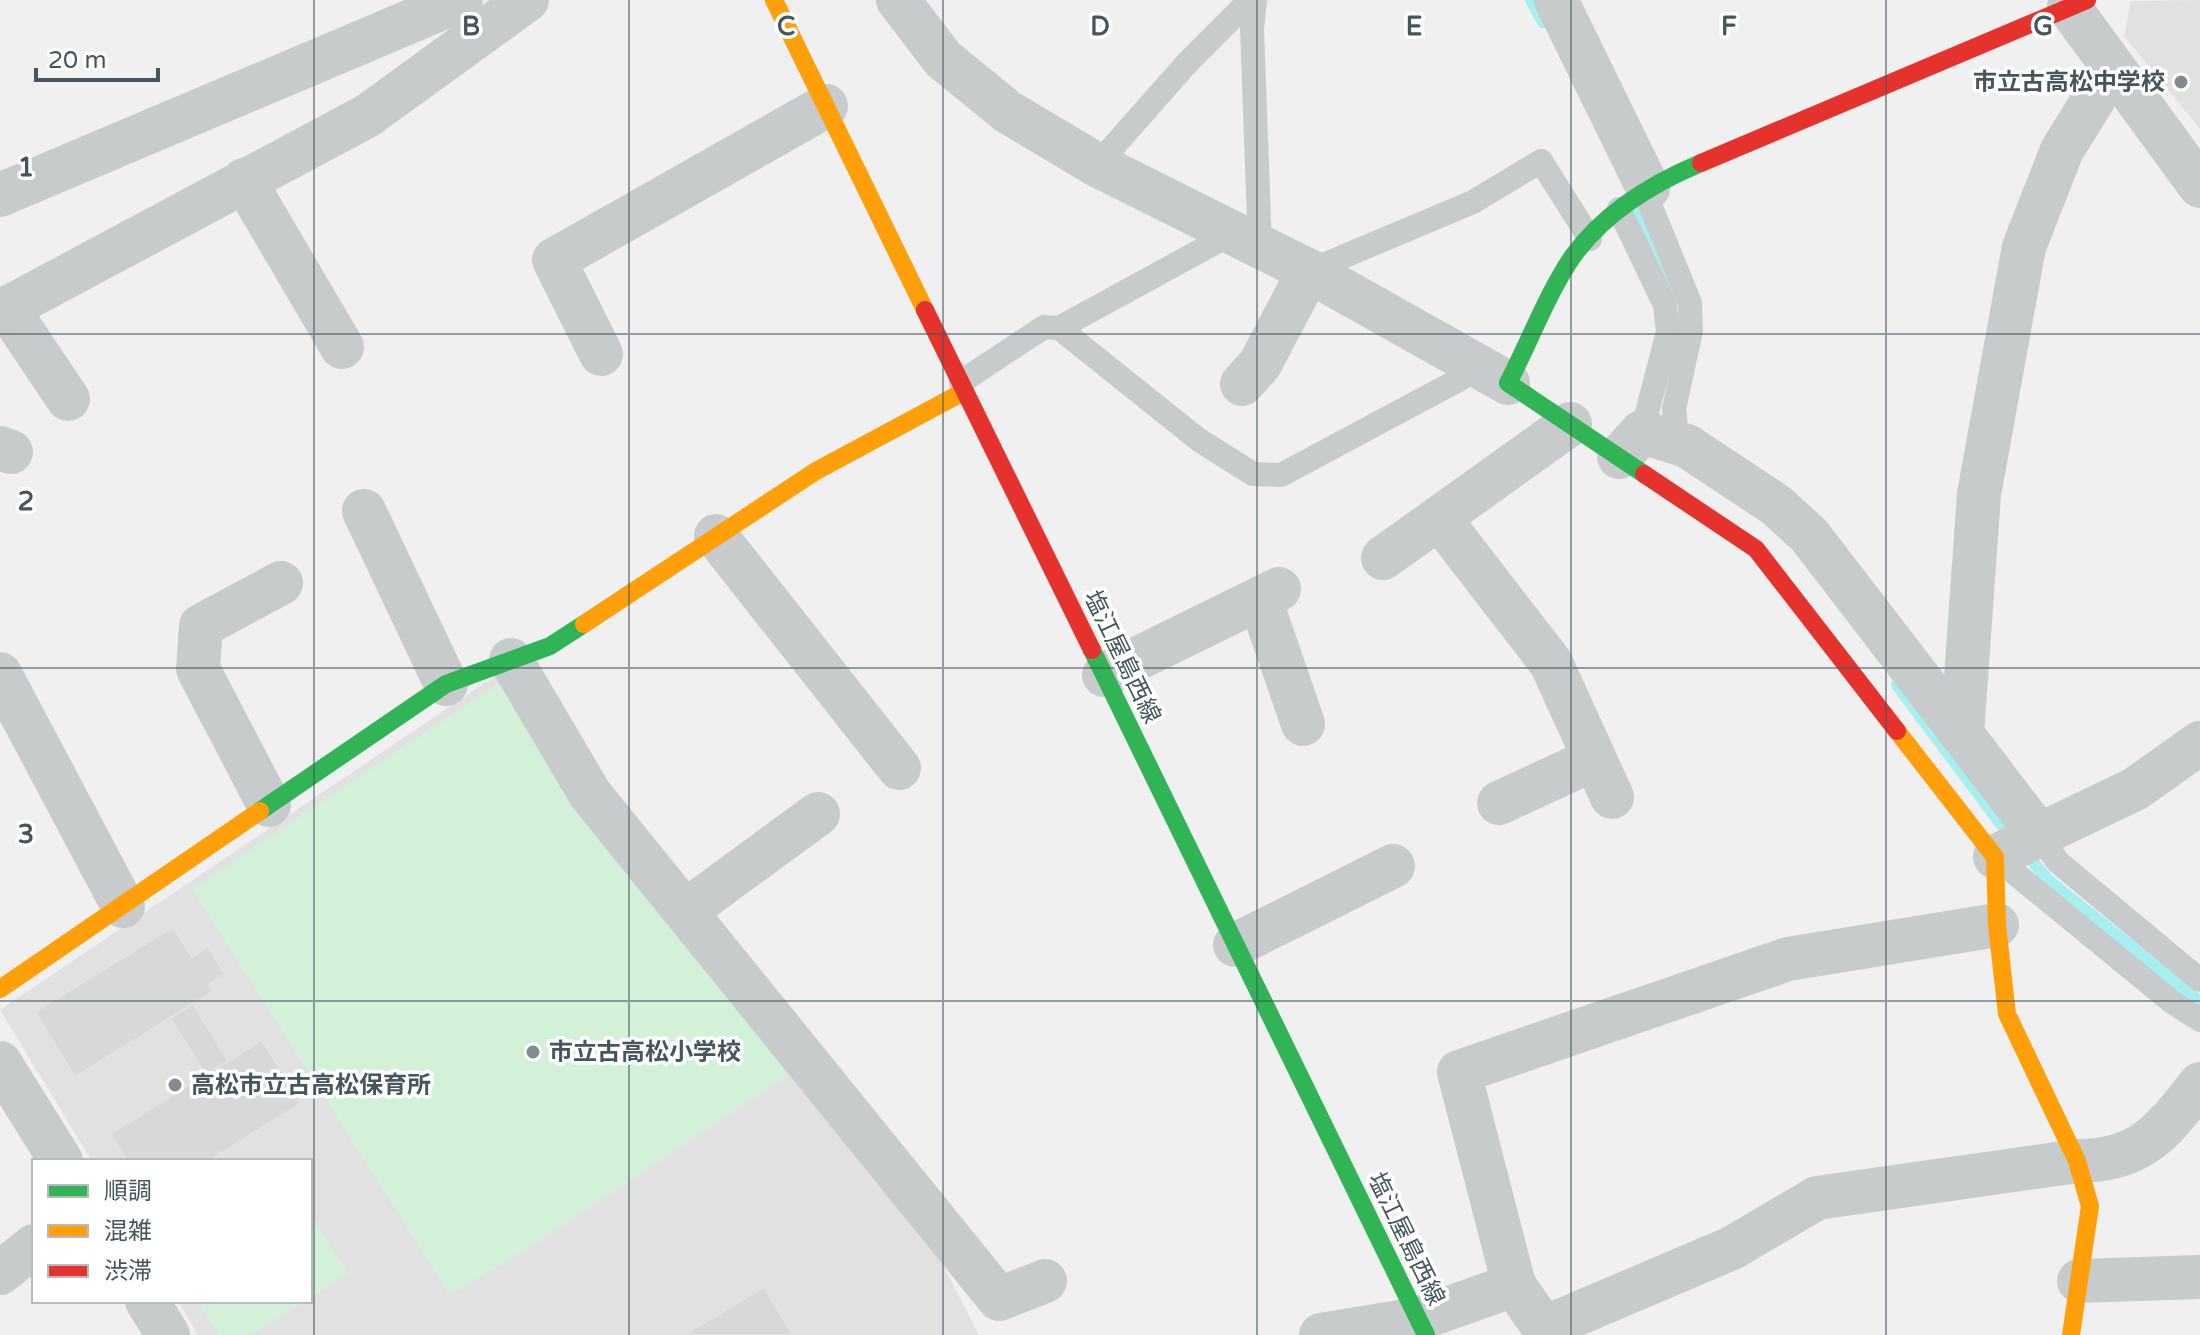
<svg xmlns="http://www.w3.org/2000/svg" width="2200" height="1335" viewBox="0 0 2200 1335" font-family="'Varela Round','Noto Sans JP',sans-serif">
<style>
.education{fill:#e2e1e2}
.green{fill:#d3f1d9}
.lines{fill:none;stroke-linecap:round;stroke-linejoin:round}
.stream{stroke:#a6eef0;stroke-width:12}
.building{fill:#d7d8d9;stroke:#e1e2e3;stroke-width:2}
.lane{stroke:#c7cbcc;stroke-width:24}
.street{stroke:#c7cbcc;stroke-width:44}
.fast{stroke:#30b455;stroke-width:18}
.slow{stroke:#ff9f0a;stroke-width:18}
.jam{stroke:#e5322d;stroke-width:18}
.grid{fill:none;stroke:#46565d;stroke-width:2;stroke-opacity:0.55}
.poi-dot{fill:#828c90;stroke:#fff;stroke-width:3}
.labels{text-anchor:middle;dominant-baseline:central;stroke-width:7;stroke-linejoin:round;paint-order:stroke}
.poi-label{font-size:24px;font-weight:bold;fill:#46565d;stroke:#fff;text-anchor:start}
.street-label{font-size:24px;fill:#46565d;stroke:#fff}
.grid-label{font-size:26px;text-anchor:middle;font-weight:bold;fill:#46565d;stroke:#fff;stroke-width:7;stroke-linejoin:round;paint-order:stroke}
</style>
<rect width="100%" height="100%" fill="#f0f0f0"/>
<g class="education">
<polygon points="2200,0 2200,129 2124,36 2131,1"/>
<polygon points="501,672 920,1220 979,1335 198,1335 178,1301 310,1301 310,1161 92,1161 0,1010"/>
</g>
<g class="green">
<polygon points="501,682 790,1074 529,1248 450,1295 192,889"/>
<polygon points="310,1213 348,1274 310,1298"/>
<polygon points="197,1301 305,1301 251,1335 219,1335"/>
</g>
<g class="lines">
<g class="stream">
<polyline points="1531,0 1543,22"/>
<polyline points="1636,206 1673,296"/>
<polyline points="1897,685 1997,819 2048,880 2200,1002"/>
</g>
</g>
<g class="building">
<polygon points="173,927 192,957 208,947 225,974 209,984 213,991 75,1077 35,1012"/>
<polygon points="193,1004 228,1061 206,1075 170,1018"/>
<polygon points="262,1040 301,1103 208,1161 127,1161 110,1134"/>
<polygon points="764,1287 793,1335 684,1335"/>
</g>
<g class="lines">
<g class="lane">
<polyline points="1255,0 1252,28 1260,248"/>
<polyline points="1097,165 1188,62 1250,0"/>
<polyline points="1644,190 1690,303 1691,331 1674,409 1678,443"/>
<polyline points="1619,209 1665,305 1668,332 1642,432"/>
<polyline points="1309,271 1473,202 1541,161 1590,239"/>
<polyline points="1059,328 1231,234"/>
<polyline points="961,382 1044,327 1059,328 1199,440 1253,474 1281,475 1481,368"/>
<polyline points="2039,835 2058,862 2200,980"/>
<polyline points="1995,857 2172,1002 2200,1020"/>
</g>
<g class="street">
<polyline points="898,0 943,59 1008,112 1097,165 1309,271 1508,383"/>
<polyline points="1556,0 1648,188"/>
<polyline points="2069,7 2200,186"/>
<polyline points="244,180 342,347"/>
<polyline points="0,195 461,0"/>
<polyline points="7,308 68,399"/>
<polyline points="0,312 367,116 527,0"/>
<polyline points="601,354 554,260 826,106"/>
<polyline points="1242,384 1260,364 1309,271"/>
<polyline points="0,448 11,452"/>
<polyline points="1619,457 1642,432 1687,446 1776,505 1809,535 1962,734"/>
<polyline points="364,511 446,684"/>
<polyline points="1439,518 1551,663 1612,797"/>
<polyline points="716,536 899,768"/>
<polyline points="1383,558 1570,424"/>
<polyline points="1260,599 1303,724"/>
<polyline points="511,660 590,794 999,1299 1045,1281"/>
<polyline points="0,674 123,906"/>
<polyline points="1104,675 1279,589"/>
<polyline points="1499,803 1594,759"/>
<polyline points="269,805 198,669 201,626 281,583"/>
<polyline points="2039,835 2135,789 2200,743"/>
<polyline points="1995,857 2039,835 1962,734 1979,494 2024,247 2062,150 2113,68"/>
<polyline points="687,910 818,814"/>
<polyline points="1235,945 1393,866"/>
<polyline points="0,1063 61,1161"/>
<polyline points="0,1273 34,1246"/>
<polyline points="2079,1281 2200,1277"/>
<polyline points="1514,1285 1459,1072 1788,959 1997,925"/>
<polyline points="147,1301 168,1335"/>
<path d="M1321,1335L1418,1319L1514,1285L1544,1328L1732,1248L1817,1198L2077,1161C2142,1161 2163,1131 2200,1084"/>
</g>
<g class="fast">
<path d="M1644,474L1508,383C1528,345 1549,290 1573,256C1605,212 1653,183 1701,163"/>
<polyline points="1092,650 1426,1335"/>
<polyline points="260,811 446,684 550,646 584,624"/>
</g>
<g class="slow">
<polyline points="774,0 925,310"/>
<polyline points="584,624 816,471 965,391"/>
<polyline points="1897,731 1995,857 1997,925 2007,1014 2077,1161 2090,1206 2071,1335"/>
<polyline points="0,989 260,811"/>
</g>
<g class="jam">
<polyline points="1701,163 2087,0"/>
<polyline points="925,310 1092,650"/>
<polyline points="1644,474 1756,549 1897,731"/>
</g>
</g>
<path class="grid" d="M314,0V1335M629,0V1335M943,0V1335M1257,0V1335M1571,0V1335M1886,0V1335M0,334H2200M0,668H2200M0,1001H2200"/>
<g class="poi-dot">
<circle cx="2181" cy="82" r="8"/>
<circle cx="533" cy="1052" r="8"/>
<circle cx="175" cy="1085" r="8"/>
</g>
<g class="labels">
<g class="poi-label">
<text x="2165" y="82" text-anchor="end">市立古高松中学校</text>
<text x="549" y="1052">市立古高松小学校</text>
<text x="191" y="1085">高松市立古高松保育所</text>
</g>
<g class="street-label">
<text transform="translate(1122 657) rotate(64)">塩江屋島西線</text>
<text transform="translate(1406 1239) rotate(64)">塩江屋島西線</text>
</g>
</g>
<g class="grid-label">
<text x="471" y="35">B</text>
<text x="786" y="35">C</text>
<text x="1100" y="35">D</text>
<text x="1414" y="35">E</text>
<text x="1729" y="35">F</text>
<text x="2043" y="35">G</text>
<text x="26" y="176">1</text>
<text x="26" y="510">2</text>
<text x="26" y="843">3</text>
</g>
<rect x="32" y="1159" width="280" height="144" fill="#ffffff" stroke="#b5bbbe" stroke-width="2"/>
<rect x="48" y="1185" width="40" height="12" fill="#30b455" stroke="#b5bbbe" stroke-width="2"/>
<text x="104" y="1199" font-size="24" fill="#46565d">順調</text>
<rect x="48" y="1225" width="40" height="12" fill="#ff9f0a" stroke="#b5bbbe" stroke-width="2"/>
<text x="104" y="1239" font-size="24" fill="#46565d">混雑</text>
<rect x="48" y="1265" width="40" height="12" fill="#e5322d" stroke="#b5bbbe" stroke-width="2"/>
<text x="104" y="1279" font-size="24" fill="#46565d">渋滞</text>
<path d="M36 68v12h122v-12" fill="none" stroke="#46565d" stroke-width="4"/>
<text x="48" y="68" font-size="24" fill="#46565d" stroke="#ffffff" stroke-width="6" paint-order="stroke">20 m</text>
</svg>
